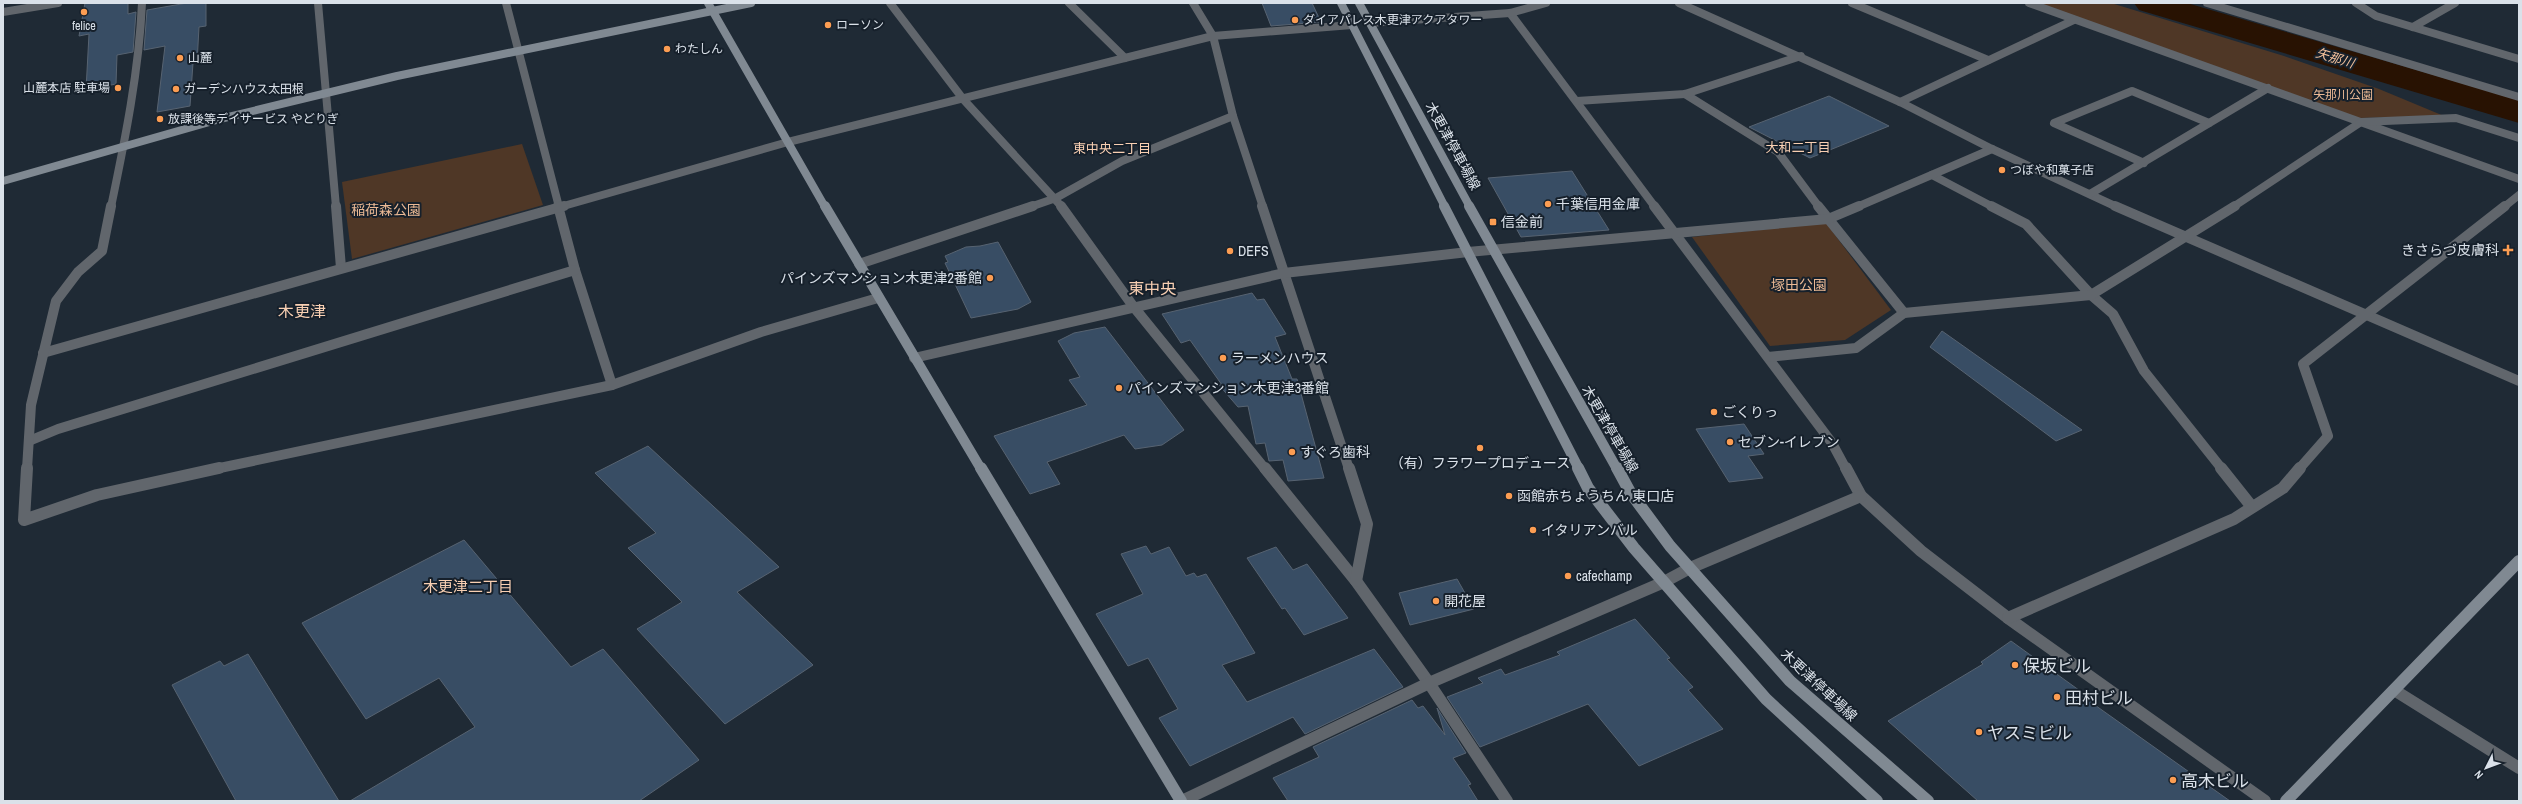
<svg xmlns="http://www.w3.org/2000/svg" width="2522" height="804" viewBox="0 0 2522 804" font-family="'Archivo Narrow','Noto Sans JP',sans-serif">
<style>
.green{fill:#4f3726}
.lines{fill:none;stroke-linecap:round;stroke-linejoin:round}
.river{fill:#281202;fill-rule:evenodd}
.building{fill:#384d64;stroke:#576371}
.street-far2{stroke:#61666c;stroke-width:8}
.street-far1{stroke:#61666c;stroke-width:10}
.street{stroke:#61666c;stroke-width:12}
.secondary-far2{stroke:#808992;stroke-width:8}
.secondary-far1{stroke:#808992;stroke-width:10}
.secondary{stroke:#808992;stroke-width:12}
.poi-dot{fill:#fc9d52;stroke:#16202b;stroke-width:1.5}
.labels{text-anchor:middle;dominant-baseline:central;stroke-width:4;stroke-linejoin:round;paint-order:stroke}
.far-poi-label{font-size:12px;fill:#dae1e9;stroke:#16202b;text-anchor:start}
.far-park-label{font-size:12px;fill:#ebb994;stroke:#16202b}
.far-water-label{font-size:13px;font-style:italic;fill:#f3c09b;stroke:#16202b}
.far-neighbourhood-label{font-size:13px;fill:#f8cfb2;stroke:#16202b}
.street-label{font-size:14px;fill:#dae1e9;stroke:#16202b}
.poi-label{font-size:14px;fill:#dae1e9;stroke:#16202b;text-anchor:start}
.park-label{font-size:14px;fill:#ebb994;stroke:#16202b}
.neighbourhood-label{font-size:15px;fill:#f8cfb2;stroke:#16202b}
.quarter-label{font-size:16px;fill:#f8cfb2;stroke:#16202b}
.near-poi-label{font-size:17px;fill:#dae1e9;stroke:#16202b;text-anchor:start}
</style>
<rect width="100%" height="100%" fill="#1f2a35"/>
<g class="green">
<polygon points="2037,3 2111,3 2284,56 2379,89 2444,116 2358,118"/>
<polygon points="522,144 543,205 352,259 342,182"/>
<polygon points="1826,223 1891,310 1845,340 1770,346 1692,237"/>
</g>
<g class="lines">
<polygon class="river" points="2134,3 2187,3 2519,100 2519,123 2139,10"/>
</g>
<g class="building">
<polygon points="85,3 128,3 128,14 136,12 133,52 117,55 116,84 86,90 89,34 79,36"/>
<polygon points="187,3 206,3 206,26 199,27 197,63 193,63 190,106 157,112 165,46 144,50 147,10"/>
<polygon points="1262,3 1312,3 1321,22 1271,26"/>
<polygon points="1829,96 1889,126 1810,158 1749,127"/>
<polygon points="1572,171 1609,230 1521,237 1488,178"/>
<polygon points="998,242 1031,302 1018,309 971,318 945,263 948,262 945,256 966,247 980,246"/>
<polygon points="1252,293 1257,300 1264,299 1286,334 1275,337 1292,379 1297,379 1324,478 1288,481 1283,460 1269,461 1265,443 1256,444 1248,406 1238,407 1219,385 1222,385 1190,340 1181,343 1162,314"/>
<polygon points="1105,327 1184,430 1162,445 1135,449 1124,435 1047,462 1060,484 1030,494 994,436 1087,405 1069,380 1080,377 1058,341 1074,333"/>
<polygon points="1942,331 2082,430 2056,441 1930,347"/>
<polygon points="1744,424 1764,454 1748,456 1763,478 1729,482 1696,429"/>
<polygon points="648,446 779,567 737,592 813,665 725,724 637,629 682,602 628,548 656,533 595,473"/>
<polygon points="464,540 571,667 603,649 699,760 639,801 350,801 475,727 439,678 366,719 302,623"/>
<polygon points="1146,546 1151,554 1169,547 1186,576 1194,573 1197,577 1206,574 1255,653 1222,665 1247,702 1374,649 1403,687 1305,734 1293,717 1190,766 1159,718 1178,709 1148,658 1128,666 1096,614 1143,594 1121,554"/>
<polygon points="1276,547 1293,570 1307,564 1348,618 1304,635 1285,608 1282,609 1247,558"/>
<polygon points="1457,579 1474,609 1410,625 1399,593"/>
<polygon points="1635,619 1670,658 1667,659 1693,687 1688,690 1723,729 1639,766 1588,704 1480,747 1447,697 1483,683 1478,678 1501,669 1505,675 1560,655 1557,652"/>
<polygon points="2011,641 2094,701 2092,703 2230,801 1978,801 1888,721 1983,664 1981,662"/>
<polygon points="248,654 339,801 236,801 172,685 220,661 224,666"/>
<polygon points="1412,700 1418,708 1423,706 1445,735 1437,708 1466,753 1453,758 1471,784 1468,785 1478,801 1288,801 1273,778 1319,757 1313,747"/>
</g>
<g class="lines">
<g class="street-far2">
<polyline points="318,3 336,207"/>
<polyline points="506,3 559,207"/>
<polyline points="890,3 963,99 1062,207"/>
<polyline points="1069,3 1125,58"/>
<polyline points="1193,3 1213,36 1233,116 1263,207"/>
<polyline points="1679,3 1900,102 1992,149 2117,207"/>
<polyline points="1852,3 1988,60"/>
<polyline points="2029,3 2519,179"/>
<polyline points="2207,3 2519,97"/>
<polyline points="2356,3 2376,16 2519,59"/>
<polyline points="3,12 58,3"/>
<polyline points="1510,13 1655,207"/>
<polyline points="1370,23 1510,13 1546,3"/>
<polyline points="2413,27 2455,3"/>
<polyline points="1685,94 1778,152 1819,207"/>
<polyline points="1577,101 1685,94 1801,56"/>
<polyline points="1900,102 2074,20"/>
<polyline points="2144,163 2054,123 2132,91 2209,123"/>
<polyline points="1932,175 1993,207"/>
<polyline points="2090,194 2268,88"/>
<path d="M111,207C125,140 139,71 142,3"/>
<polyline points="560,207 788,142 1213,36 1352,25"/>
<polyline points="1030,207 1056,198 1122,161 1233,116"/>
<polyline points="1857,207 1992,149"/>
<polyline points="2233,207 2361,122 2456,118 2519,138"/>
<polyline points="2504,207 2519,195"/>
</g>
<g class="street-far1">
<polyline points="336,206 341,268"/>
<polyline points="558,206 575,270 612,385"/>
<polyline points="1061,206 1133,306 1265,469"/>
<polyline points="1262,206 1349,469"/>
<polyline points="1654,206 1832,443 1846,469"/>
<polyline points="1818,206 1904,313"/>
<polyline points="1991,206 2026,224 2091,295 2113,314 2144,371 2222,469"/>
<polyline points="2115,206 2519,381"/>
<polyline points="859,264 1033,206"/>
<polyline points="43,353 564,206"/>
<polyline points="1768,357 1856,348 1904,313 2091,295 2235,206"/>
<polyline points="914,358 1284,273 1468,252 1828,219 1859,206"/>
<polyline points="29,441 58,429 575,270"/>
<polyline points="27,469 31,405 56,301 78,272 102,251 111,206"/>
<polyline points="215,469 612,385 761,332 878,298"/>
<polyline points="2299,469 2328,436 2303,364 2505,206"/>
</g>
<g class="street">
<polyline points="27,468 24,520 97,495 219,468"/>
<polyline points="1265,468 1356,581 1429,683 1507,801"/>
<polyline points="1349,468 1367,524 1356,581"/>
<polyline points="1846,468 1861,496 1921,551 2008,618 2265,801"/>
<polyline points="2221,468 2252,507"/>
<polyline points="2008,618 2234,519 2283,488 2300,468"/>
<polyline points="2394,690 2519,768"/>
<polyline points="1182,801 1429,683 1664,582 1690,568 1861,496"/>
</g>
<g class="secondary-far2">
<polyline points="708,3 825,207"/>
<polyline points="1341,3 1445,207"/>
<polyline points="1359,3 1470,207"/>
<polyline points="3,181 220,119 397,76 751,3"/>
</g>
<g class="secondary-far1">
<polyline points="825,206 981,469"/>
<polyline points="1444,206 1579,469"/>
<polyline points="1469,206 1617,469"/>
</g>
<g class="secondary">
<polyline points="981,468 1181,801"/>
<polyline points="1578,468 1588,488 1634,548 1766,699 1877,801"/>
<polyline points="1617,468 1630,492 1670,546 1790,681 1928,801"/>
<polyline points="2286,801 2519,561"/>
</g>
</g>
<g class="poi-dot">
<circle cx="84" cy="12" r="4"/>
<circle cx="1295" cy="20" r="4"/>
<circle cx="828" cy="25" r="4"/>
<circle cx="667" cy="49" r="4"/>
<circle cx="180" cy="58" r="4"/>
<circle cx="118" cy="88" r="4"/>
<circle cx="176" cy="89" r="4"/>
<circle cx="160" cy="119" r="4"/>
<circle cx="2002" cy="170" r="4"/>
<circle cx="1548" cy="204" r="4"/>
<rect x="1489" y="218" width="8" height="8" rx="2"/>
<path d="M2506 244h4v4h4v4h-4v4h-4v-4h-4v-4h4z"/>
<circle cx="1230" cy="251" r="4"/>
<circle cx="990" cy="278" r="4"/>
<circle cx="1223" cy="358" r="4"/>
<circle cx="1119" cy="388" r="4"/>
<circle cx="1714" cy="412" r="4"/>
<circle cx="1730" cy="442" r="4"/>
<circle cx="1480" cy="448" r="4"/>
<circle cx="1292" cy="452" r="4"/>
<circle cx="1509" cy="496" r="4"/>
<circle cx="1533" cy="530" r="4"/>
<circle cx="1568" cy="576" r="4"/>
<circle cx="1436" cy="601" r="4"/>
<circle cx="2015" cy="665" r="4"/>
<circle cx="2057" cy="697" r="4"/>
<circle cx="1979" cy="732" r="4"/>
<circle cx="2173" cy="780" r="4"/>
</g>
<g class="labels">
<g class="far-poi-label">
<text x="1303" y="20">ダイアパレス木更津アクアタワー</text>
<text x="836" y="25">ローソン</text>
<text x="84" y="26" text-anchor="middle">felice</text>
<text x="675" y="49">わたしん</text>
<text x="188" y="58">山麓</text>
<text x="110" y="88" text-anchor="end">山麓本店 駐車場</text>
<text x="184" y="89">ガーデンハウス太田根</text>
<text x="168" y="119">放課後等デイサービス やどりぎ</text>
<text x="2010" y="170">つぼや和菓子店</text>
</g>
<g class="far-park-label">
<text x="2343" y="95">矢那川公園</text>
</g>
<g class="far-water-label">
<text transform="translate(2335 58) rotate(17)">矢那川</text>
</g>
<g class="far-neighbourhood-label">
<text x="1798" y="147">大和二丁目</text>
<text x="1112" y="148">東中央二丁目</text>
</g>
<g class="street-label">
<text transform="translate(1453 146) rotate(61)">木更津停車場線</text>
<text transform="translate(1610 429) rotate(60)">木更津停車場線</text>
<text transform="translate(1819 685) rotate(43)">木更津停車場線</text>
</g>
<g class="poi-label">
<text x="1556" y="204">千葉信用金庫</text>
<text x="1501" y="222">信金前</text>
<text x="2499" y="250" text-anchor="end">きさらづ皮膚科</text>
<text x="1238" y="251">DEFS</text>
<text x="982" y="278" text-anchor="end">パインズマンション木更津2番館</text>
<text x="1231" y="358">ラーメンハウス</text>
<text x="1127" y="388">パインズマンション木更津3番館</text>
<text x="1722" y="412">ごくりっ</text>
<text x="1738" y="442">セブン-イレブン</text>
<text x="1300" y="452">すぐろ歯科</text>
<text x="1480" y="463" text-anchor="middle">（有）フラワープロデュース</text>
<text x="1517" y="496">函館赤ちょうちん 東口店</text>
<text x="1541" y="530">イタリアンバル</text>
<text x="1576" y="576">cafechamp</text>
<text x="1444" y="601">開花屋</text>
</g>
<g class="park-label">
<text x="386" y="210">稲荷森公園</text>
<text x="1799" y="285">塚田公園</text>
</g>
<g class="neighbourhood-label">
<text x="468" y="586">木更津二丁目</text>
</g>
<g class="quarter-label">
<text x="1152" y="288">東中央</text>
<text x="302" y="311">木更津</text>
</g>
<g class="near-poi-label">
<text x="2023" y="665">保坂ビル</text>
<text x="2065" y="697">田村ビル</text>
<text x="1987" y="732">ヤスミビル</text>
<text x="2181" y="780">高木ビル</text>
</g>
</g>
<rect width="2522" height="804" fill="none" stroke="#dae1e9" stroke-width="8"/>
<g transform="translate(2486 768) rotate(228)" stroke="#16202b" stroke-width="3" paint-order="stroke">
<path d="M0-3L7 15L0 10L-7 15Z" fill="#dae1e9"/>
<text y="-6" font-size="11" font-weight="bold" text-anchor="middle" fill="#dae1e9">N</text>
</g>
</svg>
